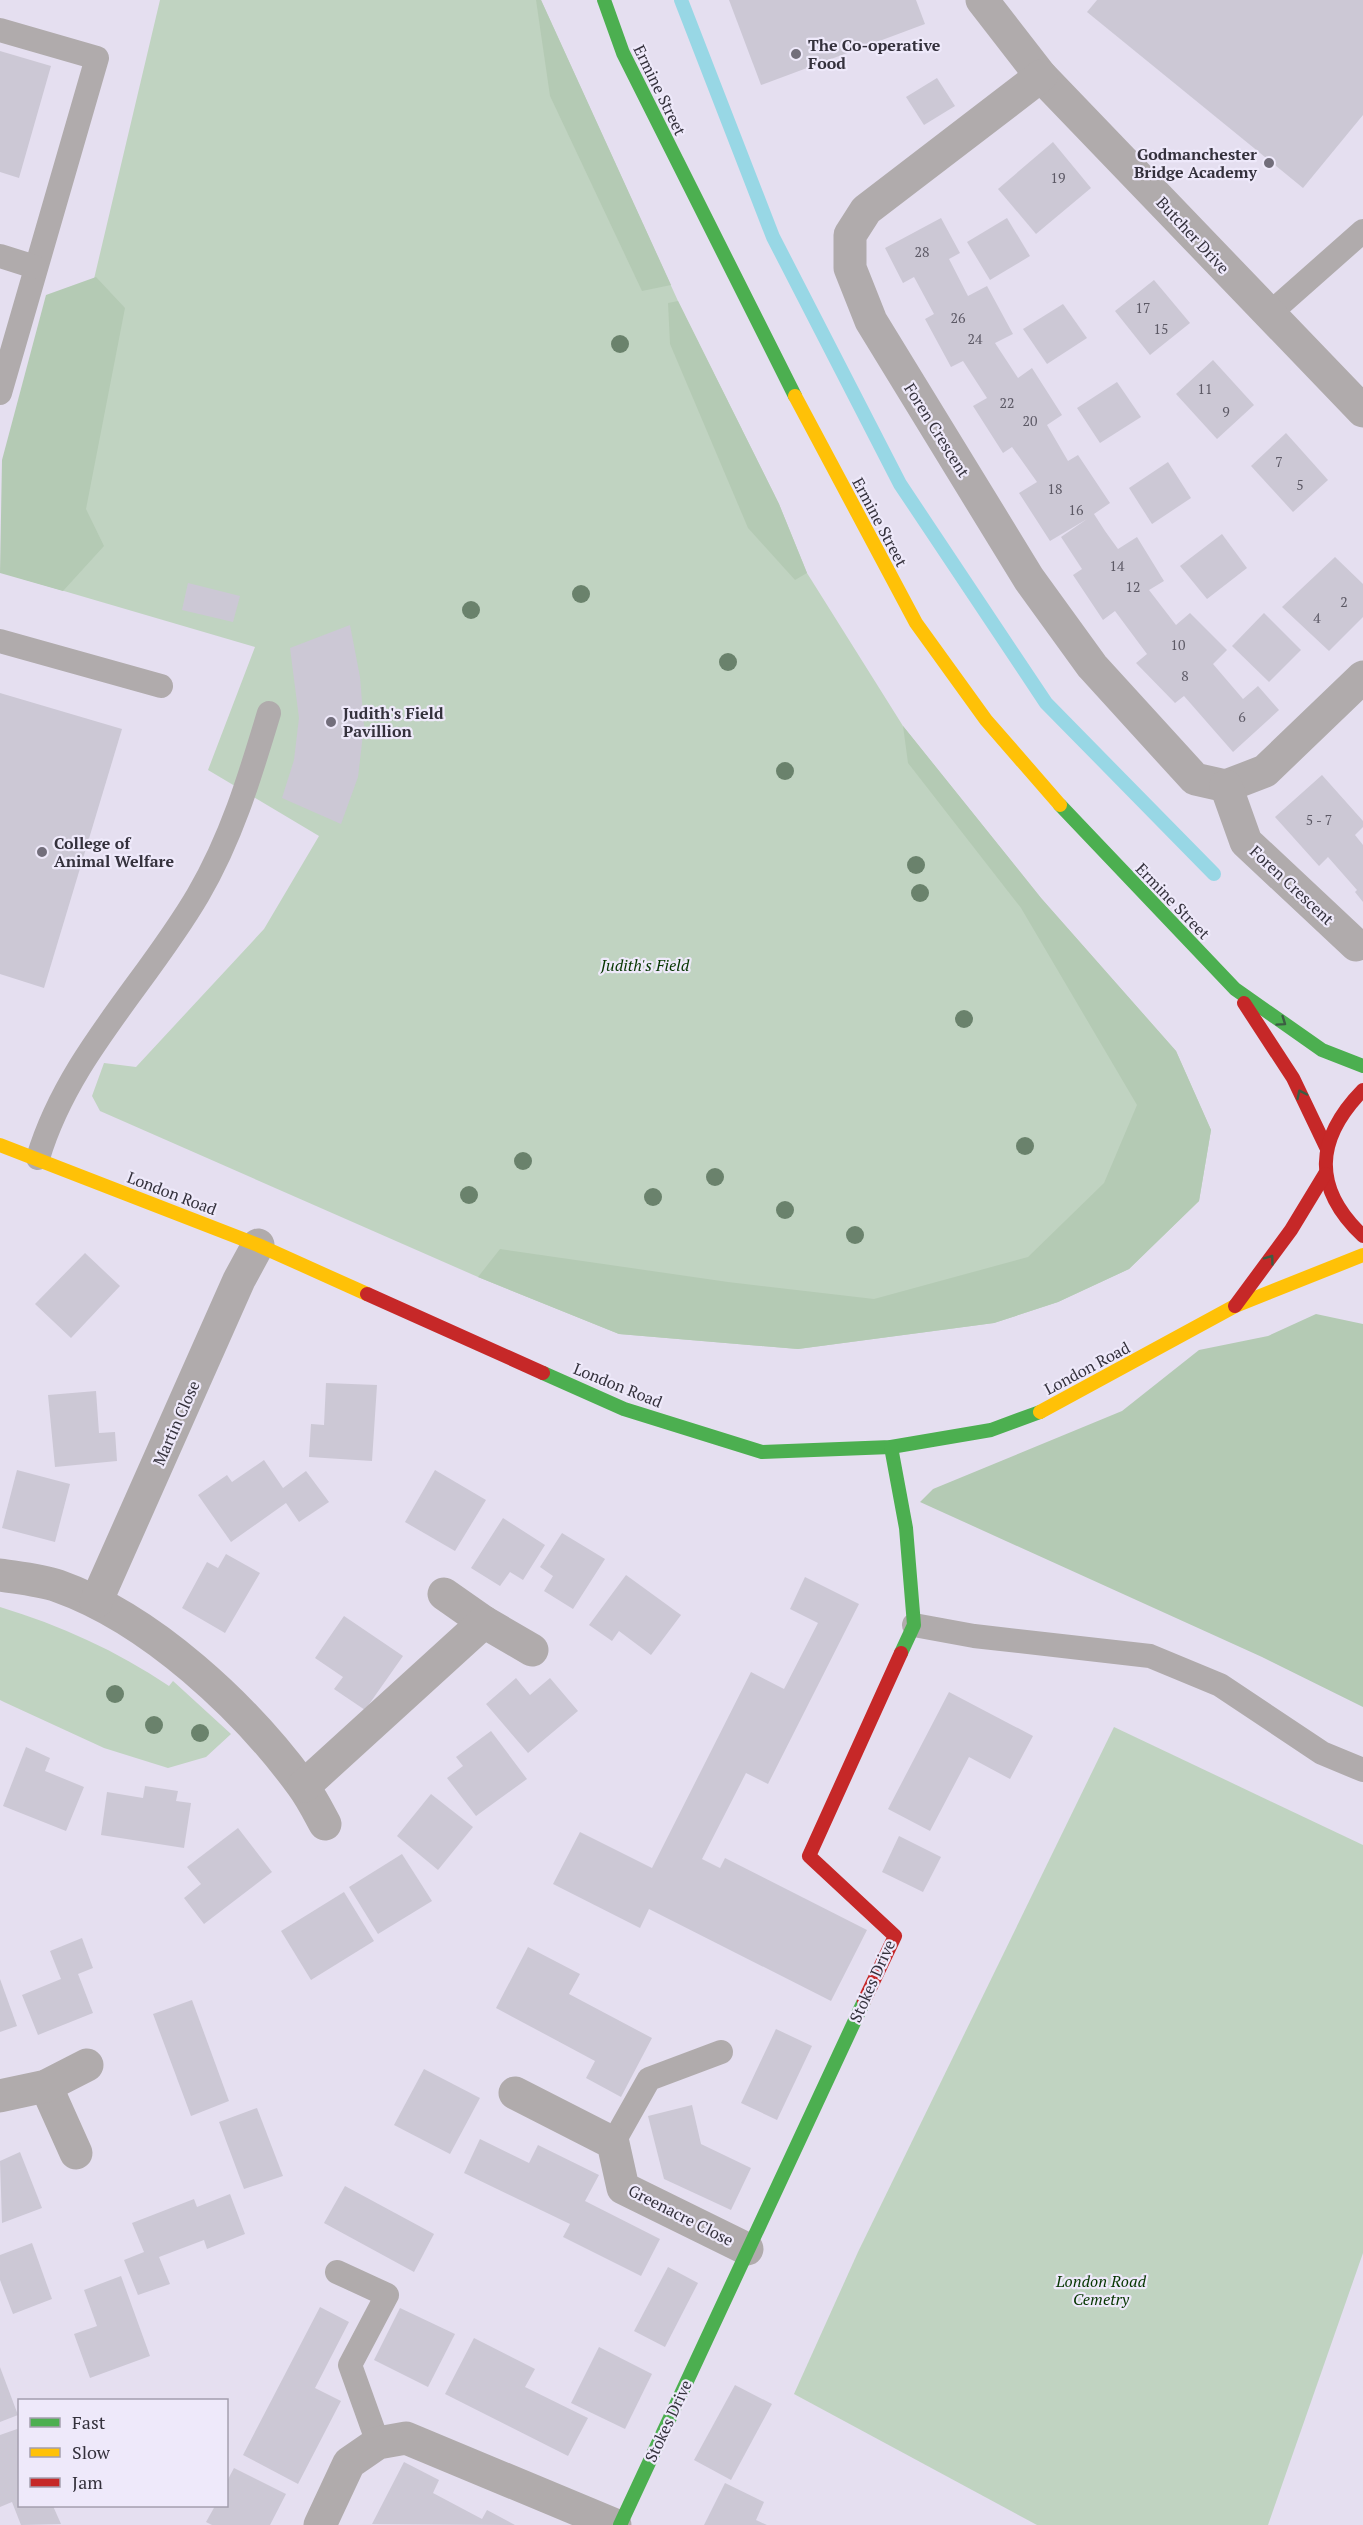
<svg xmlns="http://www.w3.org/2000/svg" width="1363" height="2525" viewBox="0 0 1363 2525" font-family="'PT Serif',serif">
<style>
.green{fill:#c0d3c1}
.forest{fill:#b4cab4}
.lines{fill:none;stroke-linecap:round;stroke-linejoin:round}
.stream{stroke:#98d7e5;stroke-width:14}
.building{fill:#ccc8d5}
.lane{stroke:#b0abac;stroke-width:24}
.street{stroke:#b0abac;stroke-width:33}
.fast{stroke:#4caf50;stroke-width:14}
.slow{stroke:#ffc107;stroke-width:14}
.jam{stroke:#c62828;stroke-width:14}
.tree{fill:#6a826c}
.oneway{stroke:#3c5d43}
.poi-dot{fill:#726e7b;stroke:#eee9fa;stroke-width:2}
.labels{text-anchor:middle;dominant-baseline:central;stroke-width:4.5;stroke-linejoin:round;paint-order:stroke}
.number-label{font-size:14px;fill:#5c5965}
.poi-label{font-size:16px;font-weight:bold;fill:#34313c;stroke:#eee9fa;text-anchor:start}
.street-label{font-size:16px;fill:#34313c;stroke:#eee9fa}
.park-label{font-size:16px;font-style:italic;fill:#063600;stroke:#eee9fa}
</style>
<rect width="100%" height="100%" fill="#e5dff0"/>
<g class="green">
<polygon points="160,0 541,0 678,301 779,504 807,573 903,726 1041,898 1176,1051 1211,1130 1199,1201 1129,1269 1058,1302 994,1323 798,1349 619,1334 478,1277 100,1111 92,1096 104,1063 136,1067 264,929 319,836 208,770 255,647 23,579"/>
<path d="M0,1607C60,1625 117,1651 169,1686L173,1681L231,1734L206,1757L168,1768L104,1748L4,1702L0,1700Z"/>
<polygon points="1114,1727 1363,1845 1363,2253 1268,2525 1037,2525 794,2394 858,2252"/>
</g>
<g class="forest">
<polygon points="536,0 541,0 671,285 642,291 550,96"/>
<polygon points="96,277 125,308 86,509 104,546 63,591 0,573 2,460 46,295"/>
<polygon points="678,301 779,504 807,573 795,580 748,528 670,344 668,303"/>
<polygon points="903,726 1041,898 1176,1051 1211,1130 1199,1201 1129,1269 1058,1302 994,1323 798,1349 619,1334 478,1277 500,1249 728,1282 874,1299 1028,1257 1104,1183 1137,1105 1021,908 908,763"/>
<polygon points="1316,1314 1363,1324 1363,1707 1262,1657 920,1502 933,1489 1122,1411 1199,1350 1268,1336"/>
</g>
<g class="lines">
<polyline class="stream" points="681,0 773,237 900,484 1046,703 1214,874"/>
</g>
<g class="building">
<polygon points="729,0 916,0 925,24 761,85"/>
<polygon points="1097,0 1363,0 1363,115 1303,188 1087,12"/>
<polygon points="0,51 51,66 19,178 0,172"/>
<polygon points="937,78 955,106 924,125 906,97"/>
<polygon points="1053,142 1091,188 1036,234 998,189"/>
<polygon points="941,218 960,253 949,259 968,296 987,286 1013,334 995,343 1018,378 1032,368 1062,415 1047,425 1068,461 1078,455 1110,503 1094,514 1105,531 1118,549 1137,537 1164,581 1149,590 1176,625 1190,613 1227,650 1213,664 1243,699 1258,686 1279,710 1233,752 1184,696 1175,703 1136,663 1147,654 1115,611 1103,620 1073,575 1082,569 1061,537 1087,519 1050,541 1019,493 1037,482 1012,447 1003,453 973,406 987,398 963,361 951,367 925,319 934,314 914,277 903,283 885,248"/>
<polygon points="1007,218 1030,256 990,280 967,242"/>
<polygon points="1154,280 1190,323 1150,355 1115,311"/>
<polygon points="1063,304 1087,338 1047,364 1023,329"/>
<polygon points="1213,360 1254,405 1217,439 1176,394"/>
<polygon points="1117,382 1141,417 1100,443 1077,408"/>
<polygon points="1286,433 1328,480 1293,512 1251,466"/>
<polygon points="1168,462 1191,498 1152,524 1129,488"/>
<polygon points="1222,534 1247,568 1207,599 1180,566"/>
<polygon points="1335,557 1363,584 1363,617 1329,651 1282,607"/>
<polygon points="188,583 240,596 233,622 182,610"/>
<polygon points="1264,613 1301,650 1269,682 1232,646"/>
<polygon points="350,625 360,677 364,726 358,777 341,824 282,798 294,760 299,718 290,648"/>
<polygon points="0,693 122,729 44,988 0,974"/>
<polygon points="1322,775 1363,821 1363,827 1355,835 1363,845 1363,902 1355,892 1357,890 1328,857 1319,866 1275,817"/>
<polygon points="85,1253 120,1286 71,1338 35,1304"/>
<polygon points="326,1383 377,1385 372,1461 309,1457 311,1424 324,1425"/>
<polygon points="96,1391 99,1433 115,1432 117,1461 55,1467 48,1395"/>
<polygon points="264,1460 283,1488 306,1471 329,1502 299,1522 286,1503 231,1542 198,1495 227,1475 232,1482"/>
<polygon points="17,1470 70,1484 55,1542 2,1528"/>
<polygon points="435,1470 486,1500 455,1551 405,1522"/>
<polygon points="503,1518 545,1545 523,1580 510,1572 500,1586 471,1568"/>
<polygon points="562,1533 605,1559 573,1609 544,1591 553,1576 540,1567"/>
<polygon points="226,1554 260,1573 225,1633 182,1608 207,1562 218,1568"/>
<polygon points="626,1575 681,1615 651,1655 619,1631 612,1641 589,1625"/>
<polygon points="805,1577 859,1604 768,1784 746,1773 702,1859 720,1868 725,1858 867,1930 831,2001 649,1909 640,1928 553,1884 580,1832 652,1868 751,1672 784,1689 818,1623 790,1609"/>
<polygon points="344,1616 403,1656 365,1710 334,1689 343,1677 315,1658"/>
<polygon points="516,1678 530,1695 550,1678 578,1711 528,1753 486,1704"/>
<polygon points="949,1692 1033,1736 1010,1779 969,1757 930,1831 888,1809"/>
<polygon points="491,1731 527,1779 476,1816 447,1778 463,1766 456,1757"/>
<polygon points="26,1747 50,1758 45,1771 84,1787 66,1831 3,1806"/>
<polygon points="145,1786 178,1791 176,1801 191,1803 184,1848 101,1835 107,1792 143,1798"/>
<polygon points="431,1794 473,1827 438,1870 397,1836"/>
<polygon points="238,1828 272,1872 204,1924 184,1898 201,1884 187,1867"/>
<polygon points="899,1836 941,1857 923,1892 882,1872"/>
<polygon points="402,1854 432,1901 378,1934 349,1887"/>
<polygon points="344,1892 374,1941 311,1980 281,1931"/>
<polygon points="82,1938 93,1968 78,1974 93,2013 38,2035 22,1995 61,1979 50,1951"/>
<polygon points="528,1947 580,1974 569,1994 652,2038 621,2097 586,2078 595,2061 496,2008"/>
<polygon points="0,1979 17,2026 0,2032"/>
<polygon points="192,2000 229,2101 191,2116 153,2014"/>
<polygon points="776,2029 812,2046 777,2120 741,2103"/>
<polygon points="424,2069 480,2098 450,2154 394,2125"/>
<polygon points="692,2105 701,2144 751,2168 731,2210 664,2179 648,2116"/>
<polygon points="257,2108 283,2176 244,2189 219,2122"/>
<polygon points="480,2139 529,2163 538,2145 599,2175 585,2201 660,2239 641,2276 563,2237 570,2224 464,2173"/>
<polygon points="20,2152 42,2208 2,2223 0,2161"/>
<polygon points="345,2186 434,2234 414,2272 324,2223"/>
<polygon points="230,2194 245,2234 207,2249 204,2240 159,2257 170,2284 138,2295 124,2260 144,2252 132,2223 194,2199 197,2207"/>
<polygon points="32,2243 52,2299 13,2314 0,2280 0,2255"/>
<polygon points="668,2267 698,2283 665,2347 634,2331"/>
<polygon points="121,2276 150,2356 90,2378 74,2334 97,2326 84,2290"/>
<polygon points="320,2307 349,2322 315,2388 341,2401 298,2484 243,2455"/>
<polygon points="400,2308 455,2334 428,2387 374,2360"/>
<polygon points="474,2338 535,2369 525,2387 588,2418 568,2456 445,2394"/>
<polygon points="599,2347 652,2374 625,2429 571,2403"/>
<polygon points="0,2367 18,2415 0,2422"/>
<polygon points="735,2385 772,2404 731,2480 694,2460"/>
<polygon points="20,2428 20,2506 53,2506 61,2524 21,2525 12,2502 0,2507 0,2435"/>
<polygon points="404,2462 439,2480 433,2493 482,2519 487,2510 515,2525 372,2524"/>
<polygon points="234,2468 286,2494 270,2525 212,2525 206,2522 215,2506 226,2506 226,2483"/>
<polygon points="725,2483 764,2502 756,2520 767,2525 704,2525"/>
</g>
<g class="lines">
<g class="lane">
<polyline points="0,30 97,58 0,393"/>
<polyline points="0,256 35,267"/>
<polyline points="1268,315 1363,231"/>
<polyline points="0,641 161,686"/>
<path d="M38,1158C68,1057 146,984 198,895C232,837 250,776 269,713"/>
<polyline points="914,1625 974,1636 1150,1656 1220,1685 1322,1753 1363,1770"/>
<polyline points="613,2143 649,2079 721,2052"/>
<polyline points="337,2272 387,2295 350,2365 378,2443"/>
</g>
<g class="street">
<polyline points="982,0 1041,76 1363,411"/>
<polyline points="1041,76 866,210 850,235 850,268 871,321 1029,579 1092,666 1195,779 1226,786 1265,771 1363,677"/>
<polyline points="1226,786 1246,842 1356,945"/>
<path d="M0,1575C19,1578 40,1580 58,1586C151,1619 245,1707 302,1785C311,1797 318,1811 325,1824"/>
<polyline points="444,1594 484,1622"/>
<polyline points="96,1602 239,1280 258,1245"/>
<polyline points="304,1786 484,1622 532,1650"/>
<polyline points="46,2086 76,2153"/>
<polyline points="515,2093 613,2143 623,2188 747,2249"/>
<polyline points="0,2096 46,2086 87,2065"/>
<polyline points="320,2525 349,2463 378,2443 406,2438 615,2525"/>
</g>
<g class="fast">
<polyline points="604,0 623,53 795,396"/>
<polyline points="1060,805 1235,989 1322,1050 1363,1066"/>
<polyline points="543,1373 624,1409 762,1452 891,1447 991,1430 1040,1412"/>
<polyline points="891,1447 906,1528 914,1625 901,1653"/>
<polyline points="620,2525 864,2001"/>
</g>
<g class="slow">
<polyline points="795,396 916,623 986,720 1060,805"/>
<polyline points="0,1145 258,1245 367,1294"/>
<polyline points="1040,1412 1235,1306 1363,1255"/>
</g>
<g class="jam">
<polyline points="1244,1003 1293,1078 1326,1147"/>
<path d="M1363,1090C1315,1139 1312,1188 1363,1236"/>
<polyline points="367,1294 543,1373"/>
<polyline points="1235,1306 1291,1230 1325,1174"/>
<polyline points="864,2001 895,1936 809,1856 901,1653"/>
</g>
</g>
<g class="tree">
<circle cx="620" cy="344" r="9"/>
<circle cx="581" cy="594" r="9"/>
<circle cx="471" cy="610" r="9"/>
<circle cx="728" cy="662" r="9"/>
<circle cx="785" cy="771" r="9"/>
<circle cx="916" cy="865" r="9"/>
<circle cx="920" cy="893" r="9"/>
<circle cx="964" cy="1019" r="9"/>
<circle cx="1025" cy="1146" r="9"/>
<circle cx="523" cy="1161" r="9"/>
<circle cx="715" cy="1177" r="9"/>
<circle cx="469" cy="1195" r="9"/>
<circle cx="653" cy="1197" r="9"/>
<circle cx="785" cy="1210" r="9"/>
<circle cx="855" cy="1235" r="9"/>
<circle cx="115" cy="1694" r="9"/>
<circle cx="154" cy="1725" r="9"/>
<circle cx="200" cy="1733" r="9"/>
</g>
<defs><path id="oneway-chevron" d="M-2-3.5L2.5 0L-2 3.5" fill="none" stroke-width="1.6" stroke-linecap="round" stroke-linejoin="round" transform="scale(1.5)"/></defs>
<g class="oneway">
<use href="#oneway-chevron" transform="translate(1282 1022) rotate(35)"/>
<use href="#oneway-chevron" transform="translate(1301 1094) rotate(-115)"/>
<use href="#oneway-chevron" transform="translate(1270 1259) rotate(-54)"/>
</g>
<g class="poi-dot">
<circle cx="796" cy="54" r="6"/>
<circle cx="1269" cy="163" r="6"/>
<circle cx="331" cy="722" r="6"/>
<circle cx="42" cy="852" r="6"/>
</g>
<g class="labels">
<g class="number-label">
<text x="1058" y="177">19</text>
<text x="922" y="251">28</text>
<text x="1143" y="307">17</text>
<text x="958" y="317">26</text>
<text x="1161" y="328">15</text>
<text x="975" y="338">24</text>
<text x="1205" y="388">11</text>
<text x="1007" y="402">22</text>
<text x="1226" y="411">9</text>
<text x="1030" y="420">20</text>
<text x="1279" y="461">7</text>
<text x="1300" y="484">5</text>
<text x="1055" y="488">18</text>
<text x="1076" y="509">16</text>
<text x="1117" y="565">14</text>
<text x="1133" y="586">12</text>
<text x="1344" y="601">2</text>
<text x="1317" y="617">4</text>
<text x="1178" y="644">10</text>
<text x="1185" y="675">8</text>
<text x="1242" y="716">6</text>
<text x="1319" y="819">5 - 7</text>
</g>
<g class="poi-label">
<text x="808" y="45">The Co-operative<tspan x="808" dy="18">Food</tspan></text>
<text x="1257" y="154" text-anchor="end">Godmanchester<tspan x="1257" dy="18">Bridge Academy</tspan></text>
<text x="343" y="713">Judith's Field<tspan x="343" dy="18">Pavillion</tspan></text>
<text x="54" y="843">College of<tspan x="54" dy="18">Animal Welfare</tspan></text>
</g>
<g class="street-label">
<text transform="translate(660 90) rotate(64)">Ermine Street</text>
<text transform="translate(1193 235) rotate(47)">Butcher Drive</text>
<text transform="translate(937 430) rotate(58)">Foren Crescent</text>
<text transform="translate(880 522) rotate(62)">Ermine Street</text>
<text transform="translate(1292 885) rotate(43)">Foren Crescent</text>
<text transform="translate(1173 901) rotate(46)">Ermine Street</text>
<text transform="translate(172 1193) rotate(21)">London Road</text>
<text transform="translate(1087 1368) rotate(-28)">London Road</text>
<text transform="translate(618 1385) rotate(22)">London Road</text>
<text transform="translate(176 1423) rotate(-66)">Martin Close</text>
<text transform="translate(872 1981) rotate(-66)">Stokes Drive</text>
<text transform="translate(681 2215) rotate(27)">Greenacre Close</text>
<text transform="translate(668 2421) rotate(-65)">Stokes Drive</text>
</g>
<g class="park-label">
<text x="645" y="965">Judith's Field</text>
<text x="1101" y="2281">London Road<tspan x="1101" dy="18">Cemetry</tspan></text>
</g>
</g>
<rect x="18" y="2399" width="210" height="108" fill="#eee9fa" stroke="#a49fae" stroke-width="1.5"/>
<rect x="30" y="2418" width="30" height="9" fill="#4caf50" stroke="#a49fae" stroke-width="1.5"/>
<text x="72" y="2429" font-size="18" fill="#34313c">Fast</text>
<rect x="30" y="2448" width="30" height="9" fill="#ffc107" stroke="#a49fae" stroke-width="1.5"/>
<text x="72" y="2459" font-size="18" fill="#34313c">Slow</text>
<rect x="30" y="2478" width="30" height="9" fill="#c62828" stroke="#a49fae" stroke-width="1.5"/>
<text x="72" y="2489" font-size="18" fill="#34313c">Jam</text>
</svg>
